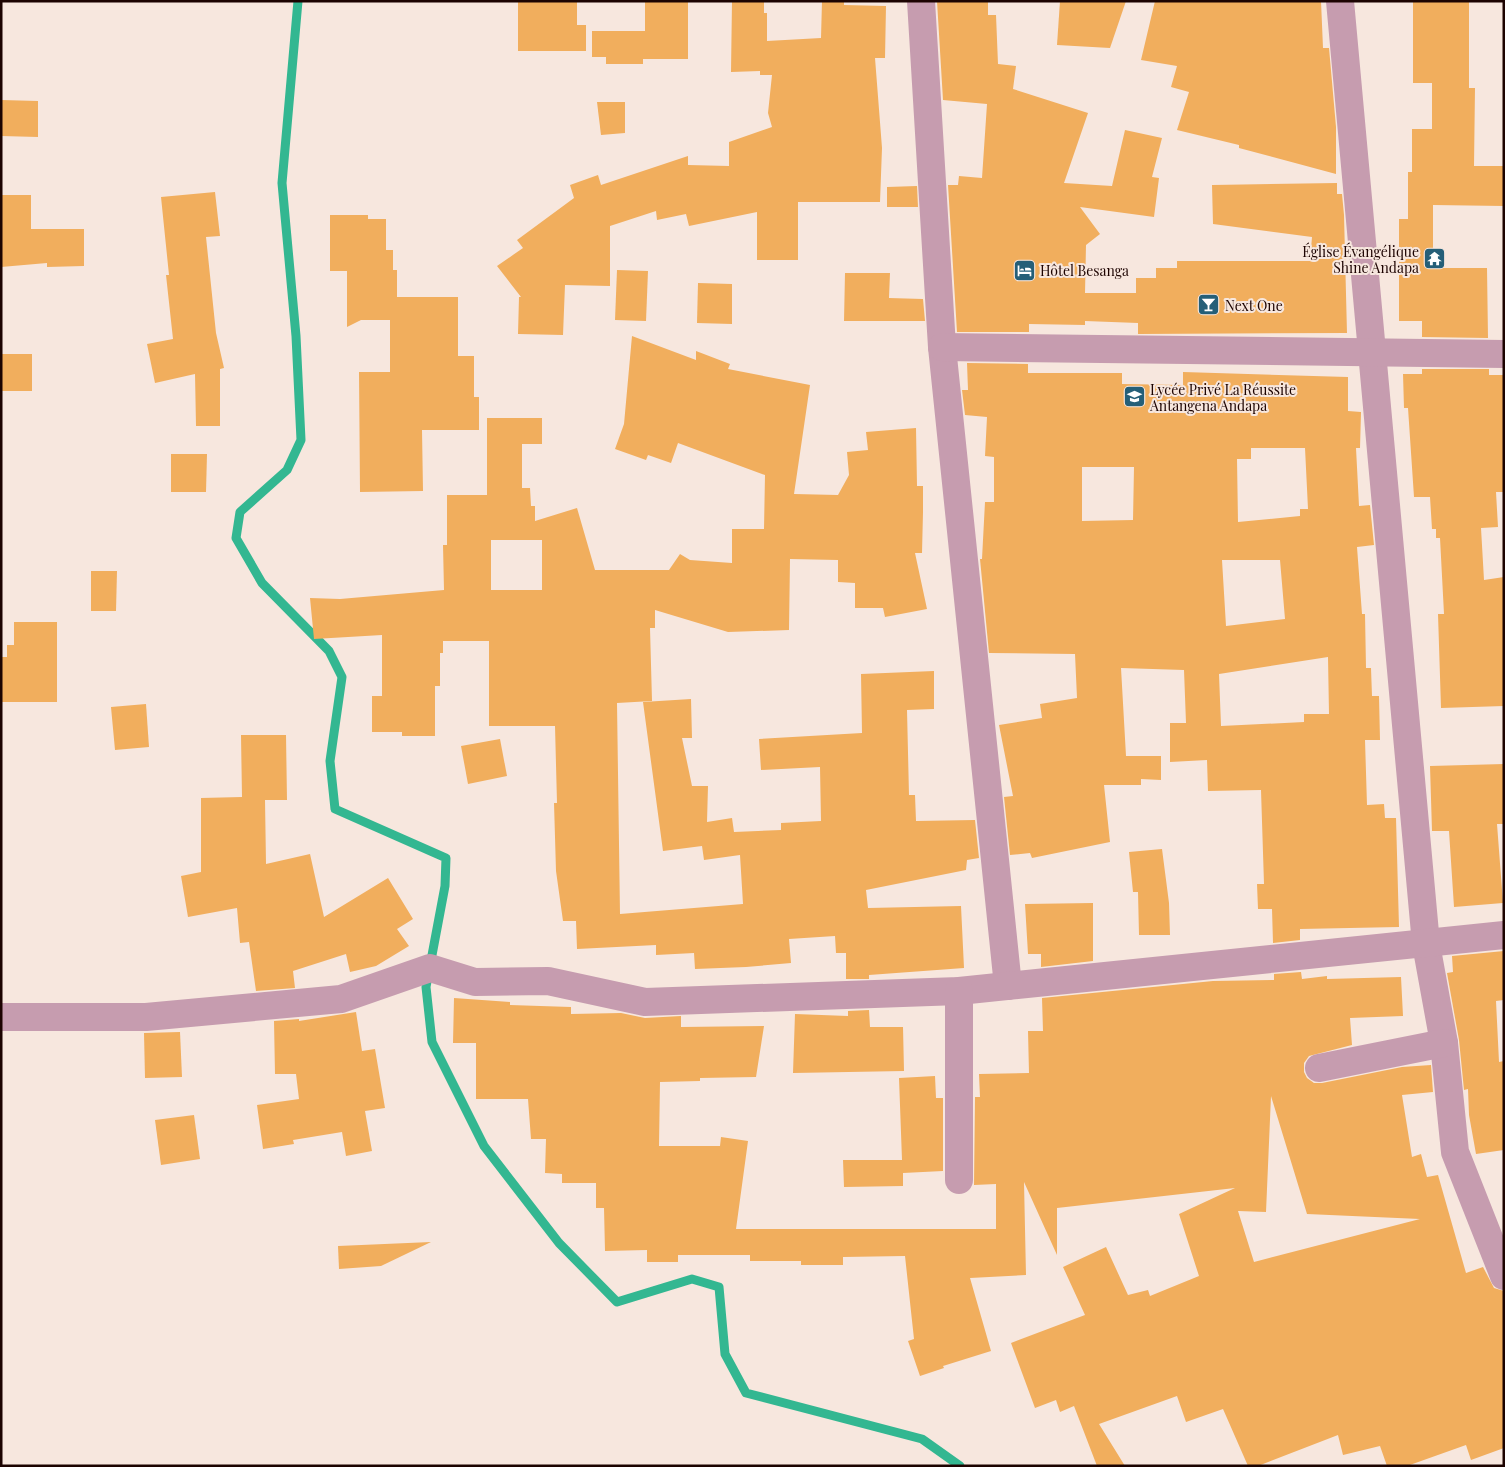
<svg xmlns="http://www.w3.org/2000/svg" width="1505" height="1467" viewBox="0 0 1505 1467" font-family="'Playfair Display',serif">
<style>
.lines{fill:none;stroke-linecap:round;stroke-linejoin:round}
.stream{stroke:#33b791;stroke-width:9}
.building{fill:#f1ae5d;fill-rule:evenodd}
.street{stroke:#c69caf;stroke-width:28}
.labels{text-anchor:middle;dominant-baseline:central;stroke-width:4;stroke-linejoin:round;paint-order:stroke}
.poi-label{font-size:14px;fill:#1c0300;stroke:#f7e7de;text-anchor:start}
</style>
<rect width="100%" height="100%" fill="#f7e7de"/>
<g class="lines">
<polyline class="stream" points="298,1 282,183 296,336 301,440 287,470 240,512 236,538 262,583 329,651 342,677 330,761 335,809 446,858 445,886 426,987 432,1042 484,1146 559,1243 617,1302 692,1279 719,1287 725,1354 746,1393 922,1439 960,1466"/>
</g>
<g class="building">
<polygon points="518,1 577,1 577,25 586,25 586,51 518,51"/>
<polygon points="645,1 688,1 688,59 643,59 643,64 606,64 606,57 592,57 592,31 645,31"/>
<polygon points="732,1 764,1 764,13 767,13 767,41 821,38 822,1 844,1 844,5 886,6 885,58 875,58 882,148 880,202 798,202 798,260 757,260 757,212 689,226 686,214 657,220 656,211 610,226 610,286 565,285 563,335 518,334 519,297 521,297 497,266 523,248 517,240 574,198 570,185 598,175 601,185 688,156 688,165 729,166 729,142 772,127 768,113 772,75 760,75 760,71 731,72"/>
<polygon points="937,1 988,1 988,15 996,15 998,64 1016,66 1013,89 1088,113 1064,183 1112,186 1125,130 1162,138 1152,177 1159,178 1154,217 1080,207 1100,234 1086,245 1085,293 1136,293 1136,278 1156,278 1156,268 1177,268 1177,261 1310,261 1312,237 1213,224 1212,185 1337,183 1337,194 1342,194 1344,215 1347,333 1138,334 1138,323 1085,321 1085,325 1029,324 1029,332 957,332 948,185 958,185 959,176 982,178 987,104 943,100"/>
<polygon points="1060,1 1126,1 1110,48 1057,45"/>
<polygon points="1155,1 1321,1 1323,48 1329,48 1336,127 1336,174 1239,148 1239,145 1177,130 1189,92 1171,87 1177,66 1141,60"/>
<polygon points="1413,1 1469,1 1469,88 1475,88 1474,166 1504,166 1504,206 1433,205 1433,262 1440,262 1440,268 1487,268 1488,338 1422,337 1422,321 1399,321 1399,219 1408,219 1408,172 1412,172 1412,129 1432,129 1432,83 1413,83"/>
<polygon points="1,100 38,101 38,137 1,136"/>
<polygon points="597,102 625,102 625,133 601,135"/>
<polygon points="917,186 918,207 887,207 887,187"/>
<polygon points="215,192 220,236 206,237 216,333 224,368 220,369 220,426 196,426 195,374 155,383 147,344 173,339 166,275 169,275 161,197"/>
<polygon points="1,195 31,195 31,229 84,229 84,266 47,267 47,263 1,267"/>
<polygon points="330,215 368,215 368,219 386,219 386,250 393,250 393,270 397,270 397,297 458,297 458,356 474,356 474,397 479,397 479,430 422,430 423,491 360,492 359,372 390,372 390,320 361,320 347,327 347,271 330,271"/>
<polygon points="617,270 648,271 646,321 615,320"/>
<polygon points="845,273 890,273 889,298 923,299 925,321 844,321"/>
<polygon points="698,283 732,284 732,324 697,323"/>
<path d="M632,336L696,360V351L730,364L728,369L810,385L794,494L838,495L849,475L847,452L868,450L866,432L916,428L917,486H923V512L922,553H915L927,609L885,617L883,608H855V583L838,582V560L790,559L789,630L728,632L655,610V628H650L652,701L617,703L620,914L743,904L740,855L704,860L702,846L663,851L643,702L691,699L692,738H682L692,786H708L707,822L732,818L734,832L781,830V823L821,821L820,767L761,770L759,739L862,733L861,674L934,671V709L907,710L909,795H915L916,821L975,820L979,858L967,860L966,870L866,890L868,908L961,906L964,968L869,975V979H846V953H836L835,936L789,939L791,963L746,967L695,969L694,953L656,955V945L577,949L576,921H563L556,871L554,803H557L555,726H489V641H443V653H440V686H435V736H402V732H372V696H382V635L314,639L310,598L340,599L444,590L443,545H447V495H487V418H542V444H522V488H530L531,506H535V521L577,508L595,570H669L680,554L690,560L732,563V529H764L765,475L678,443L671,463L648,455L646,460L615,449L624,424ZM491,540H542V590H491Z"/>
<rect x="1" y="354" width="31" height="37"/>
<path d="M967,363L1028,364V373H1122V384L1183,385V372L1348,377V411L1361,412L1360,448H1356L1359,506L1370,505L1374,545L1357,547L1362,614H1365L1366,668H1371L1372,696H1379L1380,740H1365L1367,805L1384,804L1385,818H1396L1399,927L1300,929V940L1273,943L1272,909H1258L1257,884H1264L1261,790L1208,791L1207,760L1170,762V723H1186L1184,670L1121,668L1126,756H1161V780L1141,779V785H1104L1110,842L1032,858L1030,853L1010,855L1004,797L1013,796L999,725L1042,718L1040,704L1077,698L1075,654L989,653L980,559H982L985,502H994V457L985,456L987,417L965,415L962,390H968ZM1251,448H1305L1308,509H1300V516L1238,522L1237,459H1251ZM1082,467H1134L1133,520L1082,521ZM1222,560H1280L1285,619L1226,626ZM1328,657L1329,714H1304V722L1221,726L1219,674Z"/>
<polygon points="1422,369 1489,369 1489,375 1504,375 1504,492 1496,492 1498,527 1481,528 1484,580 1504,577 1504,706 1441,708 1438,614 1444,614 1440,538 1436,538 1436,529 1432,529 1430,497 1414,497 1408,408 1404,408 1403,374 1422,374"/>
<polygon points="171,454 207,454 206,492 171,492"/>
<polygon points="91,571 117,571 116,611 91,611"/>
<polygon points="14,622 57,622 57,702 1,702 1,657 7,657 7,645 14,645"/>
<polygon points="146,704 149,747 115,750 111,707"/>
<polygon points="241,735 286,735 287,800 265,800 266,864 310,854 324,917 388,878 413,919 397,929 409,946 376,966 350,972 346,954 293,971 295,988 256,991 249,942 240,943 237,908 188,917 181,876 201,872 201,798 242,797"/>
<polygon points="500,739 507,776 468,784 461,746"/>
<polygon points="1504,764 1504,824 1497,824 1503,903 1454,907 1449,831 1432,831 1430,766"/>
<polygon points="1162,849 1169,903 1170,935 1139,935 1138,892 1133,892 1129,852"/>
<polygon points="1093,903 1093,961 1041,967 1041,954 1028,954 1025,904"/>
<polygon points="1504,951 1504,1000 1496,1001 1499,1062 1504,1061 1504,1150 1476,1154 1469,1115 1468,1089 1464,1090 1459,1040 1447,973 1453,972 1452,956"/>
<path d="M1301,972L1302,979L1327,976V979L1401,977L1403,1016L1350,1018L1352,1045L1309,1056L1304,1063V1072L1307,1078L1314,1083H1322L1402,1067L1431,1065L1433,1092L1402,1095L1412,1157L1421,1154L1427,1177L1438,1175L1466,1273L1483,1267L1494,1288L1504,1291V1448L1471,1460L1466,1445L1407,1466H1387L1380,1446L1343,1455L1338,1435L1258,1466H1248L1223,1409L1186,1422L1177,1396L1099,1424L1125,1466H1097L1074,1406L1060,1412L1056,1400L1035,1408L1011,1343L1085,1315L1063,1267L1106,1247L1128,1295L1148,1290L1150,1296L1199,1276L1179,1214L1235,1188L1057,1208V1255L1024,1182L1026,1275L970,1278L991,1351L943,1366L944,1368L920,1376L908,1341L914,1339L905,1256L843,1257V1265H801V1261H750V1255H678V1262H647V1250L605,1251L604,1208H596V1183H562V1174L545,1173L546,1139H531L528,1099H476V1043H453L454,998L510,1002V1005L571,1007V1014L621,1013L645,1018L681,1016V1027L764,1026L756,1077L700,1078V1081L660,1082L659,1146H720L721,1137L748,1141L736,1229H996V1184L974,1185L975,1097H980L979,1074L1029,1073L1028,1031H1043L1042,998L1213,981L1274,980V974ZM1271,1096L1307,1214L1420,1219L1254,1262L1238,1211L1266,1212Z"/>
<polygon points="869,1010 870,1027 903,1027 904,1071 793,1073 795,1014 848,1016 848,1011"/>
<polygon points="356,1012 362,1051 375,1049 385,1108 365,1111 372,1151 346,1156 342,1132 293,1140 294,1144 263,1149 257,1105 299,1099 296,1074 275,1074 274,1021 299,1019 299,1021"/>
<polygon points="180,1032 182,1077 145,1078 144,1033"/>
<polygon points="935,1076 936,1098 943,1098 943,1171 903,1173 903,1168 903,1186 844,1187 843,1160 902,1160 899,1078"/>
<polygon points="194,1115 200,1159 161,1165 155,1120"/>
<polygon points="431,1242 381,1266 339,1269 338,1246"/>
</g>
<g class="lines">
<g class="street">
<polyline points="921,1 942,347 1008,986"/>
<polyline points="1340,1 1426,944 1444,1043 1455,1152 1504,1276"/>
<polyline points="942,347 1504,354"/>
<polyline points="1,1017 146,1017 341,999 430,968 475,982 548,981 645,1002 959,991 1504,935"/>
<polyline points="1319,1068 1444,1043"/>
<polyline points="959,1180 959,991"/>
</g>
</g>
<defs>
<symbol id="temple-square" viewBox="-11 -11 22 22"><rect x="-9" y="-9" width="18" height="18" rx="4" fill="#255f78" stroke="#f7e7de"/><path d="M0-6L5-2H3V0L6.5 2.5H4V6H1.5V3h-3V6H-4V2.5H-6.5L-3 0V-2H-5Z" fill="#fff"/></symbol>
<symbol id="hotel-square" viewBox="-11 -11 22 22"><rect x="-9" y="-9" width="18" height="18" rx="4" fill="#255f78" stroke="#f7e7de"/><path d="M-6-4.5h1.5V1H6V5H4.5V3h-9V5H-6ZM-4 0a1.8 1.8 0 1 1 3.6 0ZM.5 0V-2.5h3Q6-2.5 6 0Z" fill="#fff"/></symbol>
<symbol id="bar-square" viewBox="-11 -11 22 22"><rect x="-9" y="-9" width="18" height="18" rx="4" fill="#255f78" stroke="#f7e7de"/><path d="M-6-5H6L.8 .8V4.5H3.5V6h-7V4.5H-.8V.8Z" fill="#fff"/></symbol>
<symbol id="school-square" viewBox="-11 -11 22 22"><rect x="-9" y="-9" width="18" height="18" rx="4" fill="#255f78" stroke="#f7e7de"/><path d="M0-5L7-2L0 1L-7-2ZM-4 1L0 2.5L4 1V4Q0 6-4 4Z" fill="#fff"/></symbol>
</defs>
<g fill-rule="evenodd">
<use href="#temple-square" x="1422" y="246" width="25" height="25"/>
<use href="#hotel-square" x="1012" y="258" width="25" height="25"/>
<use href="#bar-square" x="1196" y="292" width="25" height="25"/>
<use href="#school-square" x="1122" y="384" width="25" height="25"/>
</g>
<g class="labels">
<g class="poi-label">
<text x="1419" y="251" text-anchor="end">Église Évangélique<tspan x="1419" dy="16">Shine Andapa</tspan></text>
<text x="1040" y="270">Hôtel Besanga</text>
<text x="1225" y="305">Next One</text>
<text x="1150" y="389">Lycée Privé La Réussite<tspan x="1150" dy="16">Antangena Andapa</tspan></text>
</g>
</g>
<rect width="1505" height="1467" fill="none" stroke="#1c0300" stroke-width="5"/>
</svg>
